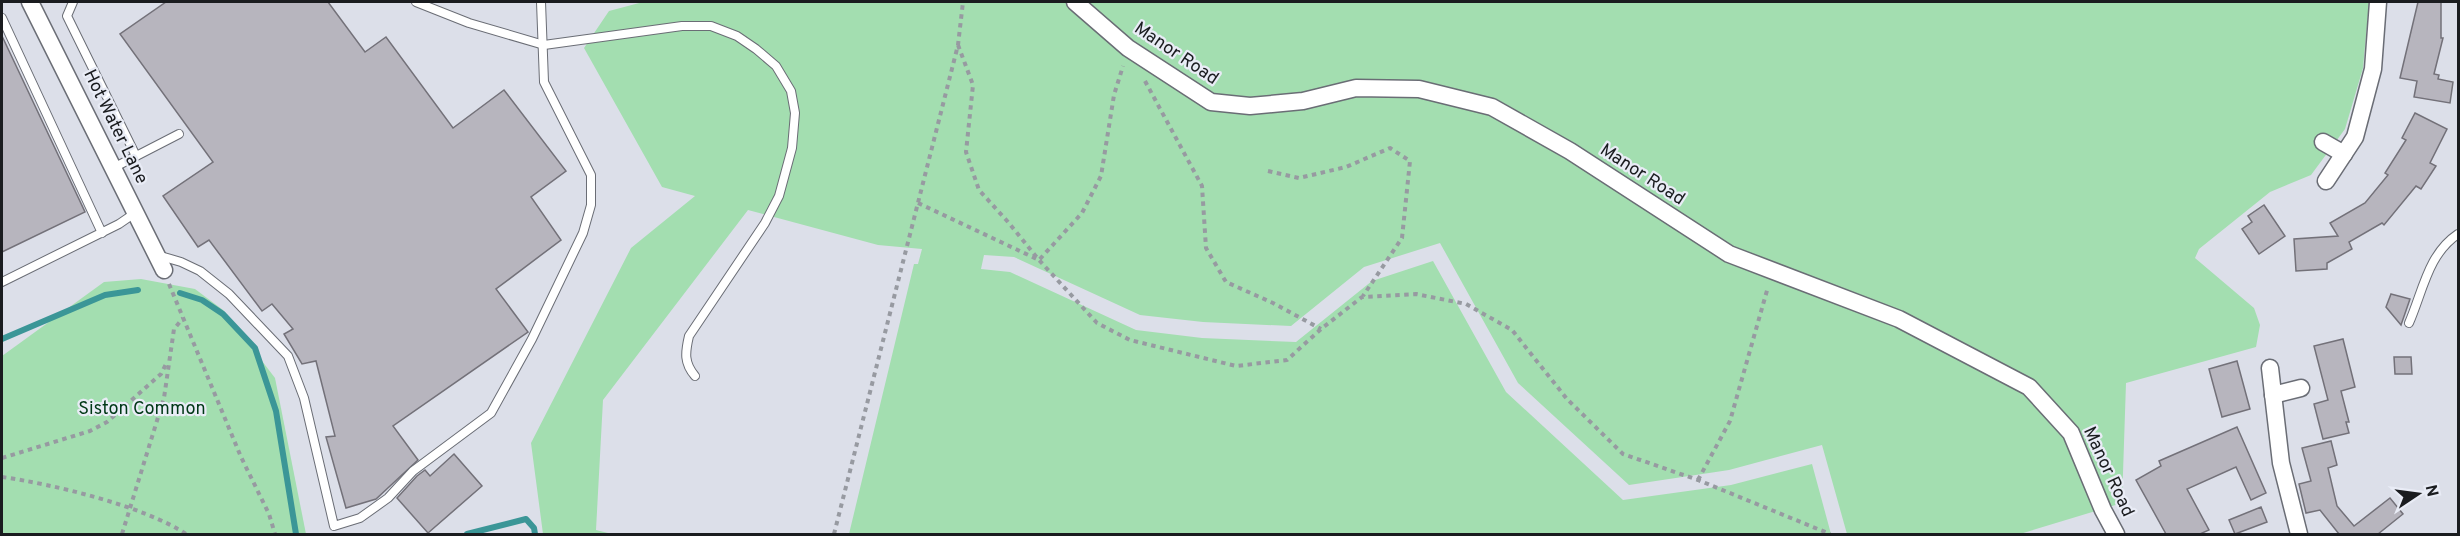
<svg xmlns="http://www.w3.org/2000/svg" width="2460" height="536" viewBox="0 0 2460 536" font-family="Overpass,sans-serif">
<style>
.green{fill:#a3deb0}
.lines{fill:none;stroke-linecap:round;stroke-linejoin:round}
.stream{stroke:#3b9697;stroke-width:6}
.building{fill:#b7b5be;stroke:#737179;stroke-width:1.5}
.service-casing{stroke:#6a6d75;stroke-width:10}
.minor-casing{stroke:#6a6d75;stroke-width:19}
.path{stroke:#979aa1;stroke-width:4;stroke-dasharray:4.5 4.5;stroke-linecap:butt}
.service{stroke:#fff;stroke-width:8}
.minor{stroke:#fff;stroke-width:16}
.labels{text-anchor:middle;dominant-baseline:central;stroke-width:4.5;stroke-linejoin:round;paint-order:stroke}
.street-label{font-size:18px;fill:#1a1c1f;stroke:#e9ecf6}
.park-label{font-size:18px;fill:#003816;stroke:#e9ecf6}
</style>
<rect width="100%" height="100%" fill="#dcdfe9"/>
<g class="green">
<polygon points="643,2 2369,2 2363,68 2345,129 2311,175 2270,192 2199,249 2195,258 2254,308 2260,325 2256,347 2126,383 2122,503 2020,534 1847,534 1822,445 1729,470 1629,485 1518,383 1440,243 1364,267 1291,326 1203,322 1140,315 1014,257 984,255 981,269 1010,272 1136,330 1202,338 1296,342 1372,281 1433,261 1506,392 1623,500 1731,485 1812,464 1831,534 849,534 914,264 918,264 922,249 878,245 748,210 603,400 596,530 612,534 543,534 531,443 631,248 695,196 662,187 584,48 609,11"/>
<polygon points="141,279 195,289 223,310 275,378 306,534 2,534 2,356 104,282"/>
</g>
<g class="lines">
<g class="stream">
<polyline points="180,293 202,300 223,314 255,348 276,411 296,534"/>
<polyline points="2,339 105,295 138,290"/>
<polyline points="467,534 526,519 534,528 535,534"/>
</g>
</g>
<g class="building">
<polygon points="166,2 328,2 365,52 386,37 453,128 504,90 566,171 531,197 561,240 496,289 528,332 393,426 418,460 376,499 346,508 326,437 335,436 316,361 302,364 284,334 293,329 272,304 262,311 209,240 198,247 163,196 213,162 120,34"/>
<polygon points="2418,2 2441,2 2441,38 2443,38 2434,74 2439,75 2438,79 2453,82 2450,103 2414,97 2417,81 2400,78"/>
<polygon points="2,36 85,212 2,252"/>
<polygon points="2415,113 2447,129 2430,163 2436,166 2421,189 2416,186 2384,225 2382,223 2349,242 2352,249 2327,263 2327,269 2296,271 2294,239 2338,236 2330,223 2365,203 2388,175 2385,173 2406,140 2402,138"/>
<polygon points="2264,205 2285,236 2259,254 2242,229 2252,222 2248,216"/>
<polygon points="2391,294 2410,299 2401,325 2386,307"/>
<polygon points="2343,339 2355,387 2341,391 2349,422 2346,422 2349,433 2323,439 2314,404 2328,400 2314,346"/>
<polygon points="2394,357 2411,357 2412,374 2395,374"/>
<polygon points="2237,361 2250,409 2222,417 2209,369"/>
<polygon points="2237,427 2266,493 2251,500 2236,467 2187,489 2209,530 2200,534 2166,534 2136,480 2161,466 2159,461"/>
<polygon points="2331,441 2337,465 2328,468 2337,506 2354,526 2390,498 2403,514 2378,534 2339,534 2320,510 2306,513 2299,484 2311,481 2302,448"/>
<polygon points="454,454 482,486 428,533 397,498 417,476 425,470 430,476"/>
<polygon points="2261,507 2267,522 2235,534 2229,520"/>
</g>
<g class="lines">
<defs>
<g id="service">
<polyline points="73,2 67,16 136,156"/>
<path d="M416,2L469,23L544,45L682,26H711L737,36L756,49L776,66L791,91L795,113L792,148L779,196L765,223L689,336C685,353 684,363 695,376"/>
<polyline points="2,18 102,233"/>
<polyline points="113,168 179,134"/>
<polyline points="157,255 181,262 200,271 229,294 288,356 304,398 334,526 360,518 388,498 413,471 491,413 532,339 583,233 591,205 591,175 544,82 541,2"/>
<polyline points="2,282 119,224 135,213"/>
<path d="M2409,323C2423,291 2428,254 2458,234"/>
</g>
<g id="minor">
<polyline points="30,2 164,270"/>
<polyline points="1075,2 1128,48 1211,102 1250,106 1303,101 1356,88 1419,89 1492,107 1570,151 1729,254 1899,319 2029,387 2071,433 2103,510 2116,534"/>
<polyline points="2323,142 2344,154"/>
<polyline points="2326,181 2355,137 2373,69 2378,2"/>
<polyline points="2270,368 2281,463 2299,534"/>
<polyline points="2273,395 2301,388"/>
</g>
</defs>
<use href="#service" class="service-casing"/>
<use href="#minor" class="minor-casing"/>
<g class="path">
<polyline points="958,45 973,85 966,152 979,190 1008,222 1039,260 1097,323 1130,340 1236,366 1287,360 1321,329 1362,297 1416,294 1466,304 1512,330 1567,399 1623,454 1698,480 1830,534"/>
<polyline points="1145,81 1202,186 1206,248 1226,282 1273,303 1321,329"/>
<polyline points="1268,171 1299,178 1346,167 1390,148 1410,161 1402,238 1363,296"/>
<polyline points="918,203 1039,260 1082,213 1101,176 1114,95 1123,66"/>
<polyline points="169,284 241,457 269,514 275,534"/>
<polyline points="2,458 90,431 107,422 161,374 167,362"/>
<path d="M2,477C52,484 144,506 186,534"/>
<polyline points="1698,480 1730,421 1768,287"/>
<polyline points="122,534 164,398 174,329 183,318"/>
<polyline points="834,534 958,45 963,2"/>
</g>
<use href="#service" class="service"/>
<use href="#minor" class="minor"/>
</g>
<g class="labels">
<g class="street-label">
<text transform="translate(1176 54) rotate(34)">Manor Road</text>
<text transform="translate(115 127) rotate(64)">Hot Water Lane</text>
<text transform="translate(1642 175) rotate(33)">Manor Road</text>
<text transform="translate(2108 472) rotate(65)">Manor Road</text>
</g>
<g class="park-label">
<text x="142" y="409">Siston Common</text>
</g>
</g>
<rect width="2460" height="536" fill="none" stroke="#1a1c1f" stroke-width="6"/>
<g transform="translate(2418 494) rotate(77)" stroke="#e9ecf6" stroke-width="4.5" paint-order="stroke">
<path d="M0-4.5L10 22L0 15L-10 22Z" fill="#1a1c1f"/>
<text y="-9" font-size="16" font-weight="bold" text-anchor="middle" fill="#1a1c1f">N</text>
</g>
</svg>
